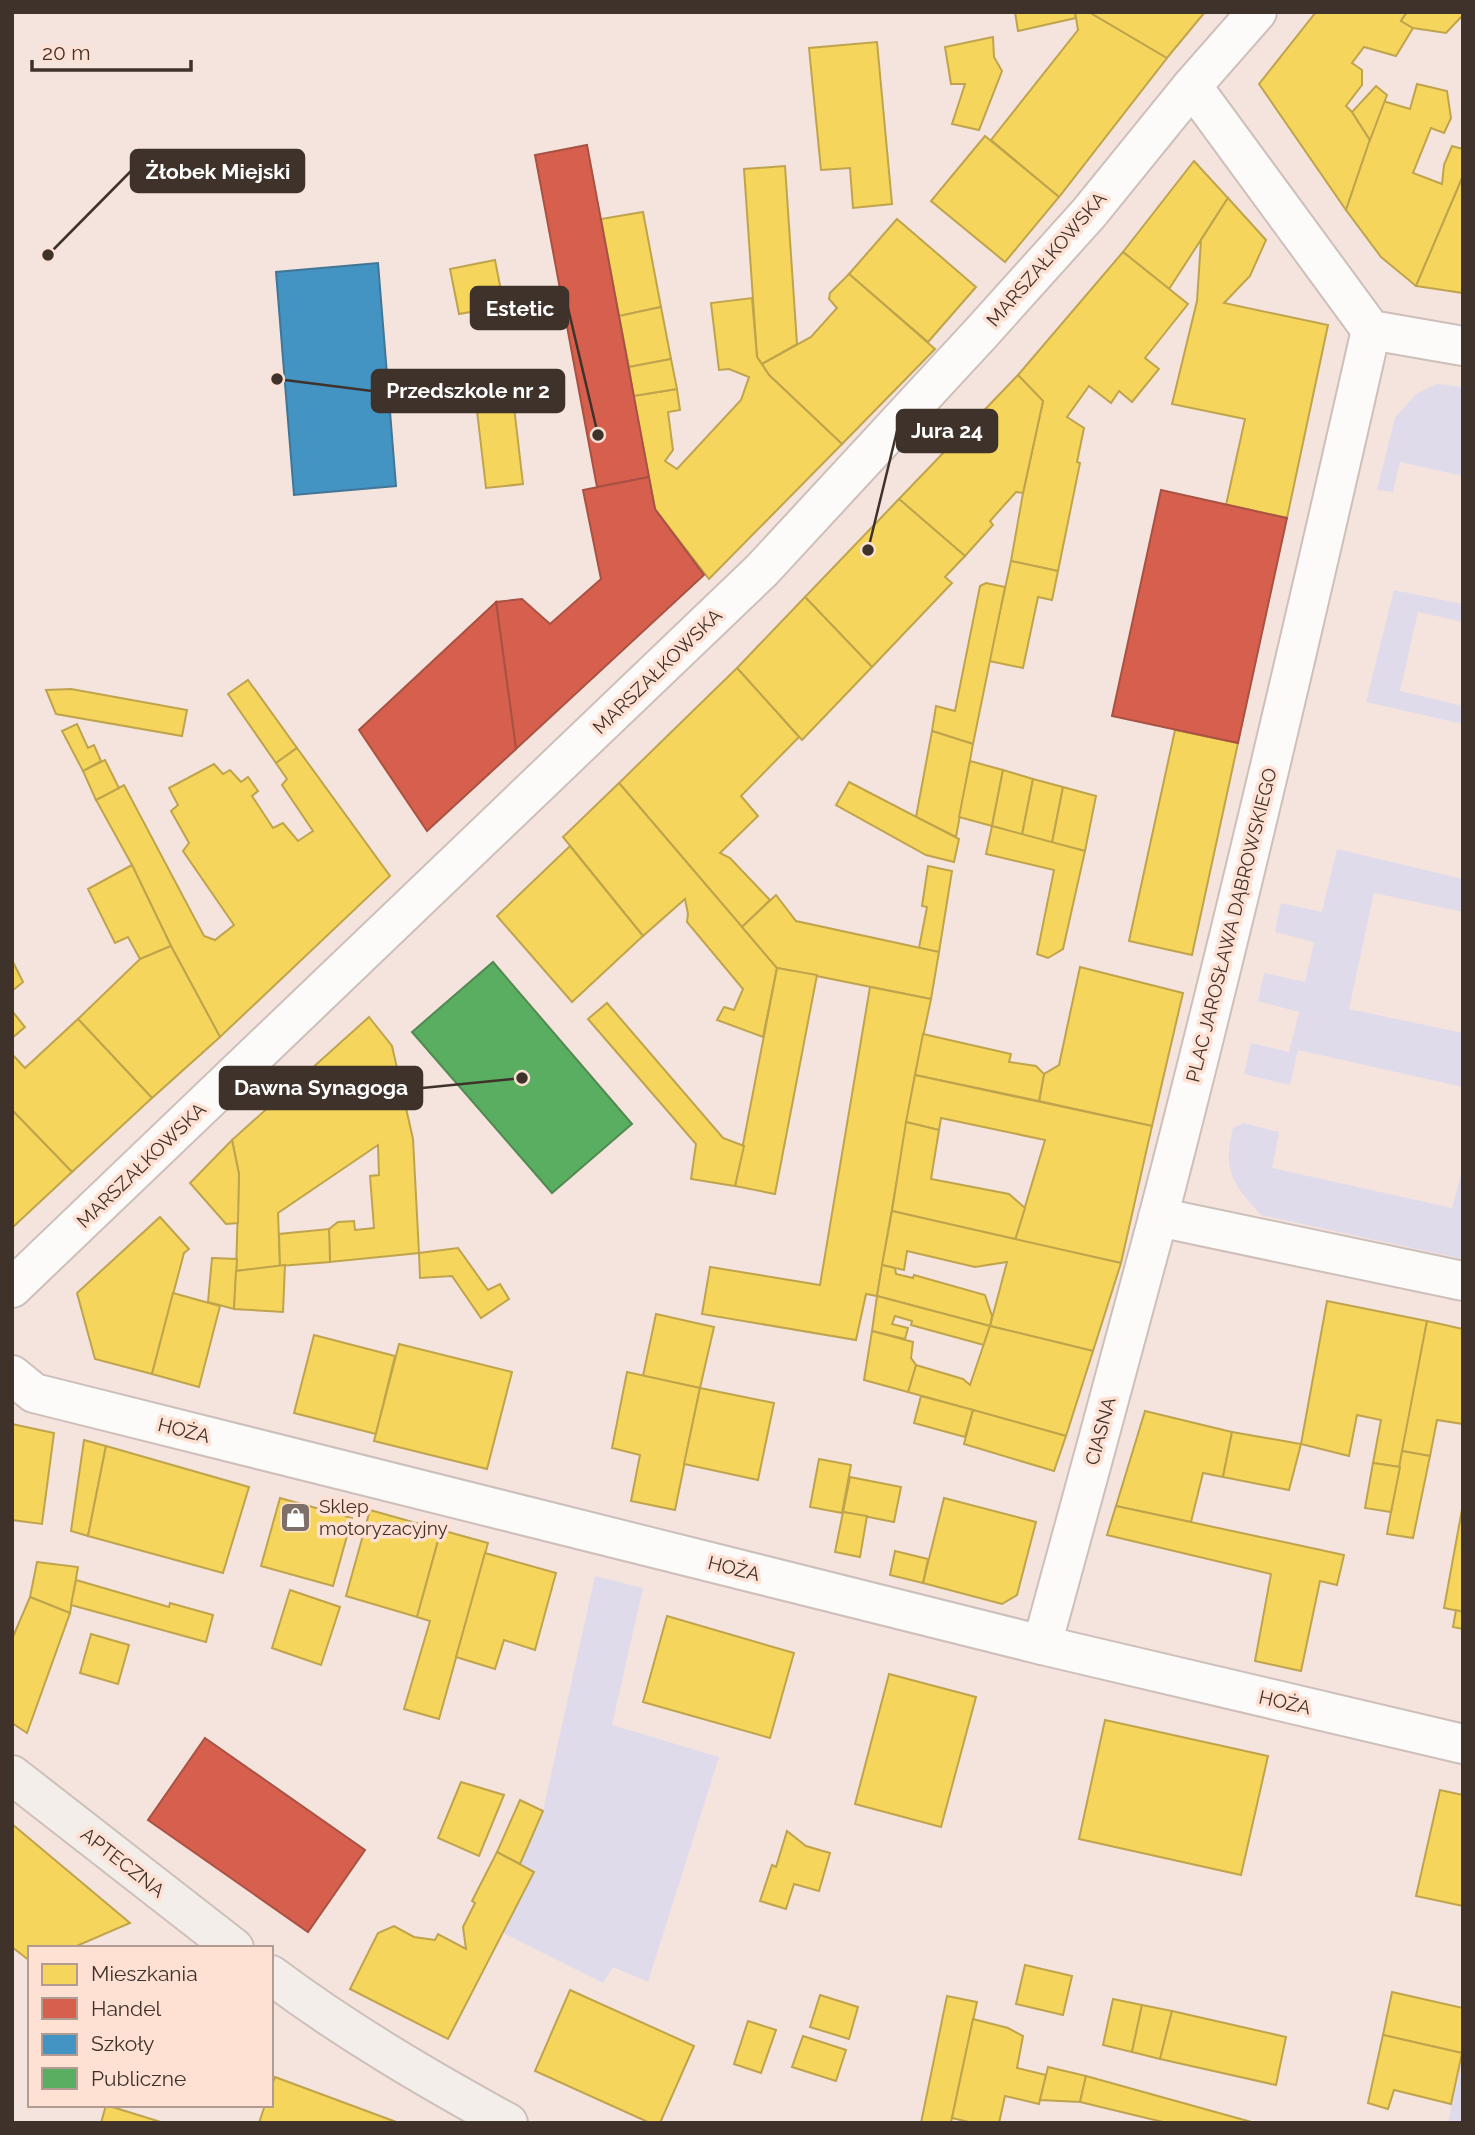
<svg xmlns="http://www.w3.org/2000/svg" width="1475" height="2135" viewBox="0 0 1475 2135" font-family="Raleway,sans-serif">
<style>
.green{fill:#e0dbeb}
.homes{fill:#f6d55c;stroke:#bfa44d;stroke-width:2}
.shops{fill:#d6604d;stroke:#a95243;stroke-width:2}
.schools{fill:#4393c3;stroke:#427695;stroke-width:2}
.public{fill:#5aae61;stroke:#528951;stroke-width:2}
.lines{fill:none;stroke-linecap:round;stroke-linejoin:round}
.street-casing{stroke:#cdbfb9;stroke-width:42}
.secondary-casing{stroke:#cdbfb9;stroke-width:42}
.street{stroke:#fdfbfa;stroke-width:38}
.secondary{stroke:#f4eeeb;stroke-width:38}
.labels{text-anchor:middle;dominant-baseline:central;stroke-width:7;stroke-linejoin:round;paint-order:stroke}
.street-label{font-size:19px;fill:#3f322b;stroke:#fee1d3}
.poi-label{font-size:19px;fill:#3f322b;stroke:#fee1d3;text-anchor:start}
.leader{fill:none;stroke:#3f322b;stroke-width:2.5}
.callout-dot{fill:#3f322b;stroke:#fee1d3;stroke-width:2.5}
.callout{fill:#3f322b;stroke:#3f322b;stroke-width:2.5}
.callout-label{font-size:21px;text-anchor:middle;font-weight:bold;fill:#fff}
</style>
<rect width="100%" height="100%" fill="#f4e4dd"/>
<g class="green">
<polygon points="1437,384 1463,387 1463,476 1400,462 1393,492 1377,490 1395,418 1416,394"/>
<polygon points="1394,590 1463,604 1463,622 1418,612 1400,691 1463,706 1463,724 1366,702"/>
<polygon points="1337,849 1463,879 1463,912 1374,893 1349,1009 1463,1033 1463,1087 1298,1050 1290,1085 1244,1074 1251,1043 1289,1052 1299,1012 1258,1001 1264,973 1305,982 1314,942 1275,932 1281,903 1322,912"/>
<path d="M1244,1123L1279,1132L1272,1168L1452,1208L1461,1174H1463V1259L1261,1215C1233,1184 1222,1171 1233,1128Z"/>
<polygon points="595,1576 643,1588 612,1725 719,1757 648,1982 613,1967 603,1983 503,1933 534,1872 520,1864 543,1811"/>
<polygon points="1463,2050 1463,2123 1448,2123"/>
</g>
<g class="homes">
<polygon points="1015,12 1075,12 1076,18 1018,31"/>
<polygon points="1075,12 1089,12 1167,58 1059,197 991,140 1078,30"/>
<polygon points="1089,12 1205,12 1167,58"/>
<polygon points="1316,12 1407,12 1401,21 1413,28 1396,56 1364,47 1352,63 1362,70 1362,85 1346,106 1352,112 1370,140 1346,210 1259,84"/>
<polygon points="1407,12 1463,12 1463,15 1446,33 1413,28 1401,21"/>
<polygon points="993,37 994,57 1002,71 979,130 952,124 965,84 951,84 945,47"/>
<polygon points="877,42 892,204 853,208 850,168 821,170 809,48"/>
<polygon points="1417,84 1447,91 1451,118 1444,133 1431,128 1413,173 1442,184 1444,165 1452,146 1463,149 1463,176 1416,286 1381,257 1346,210 1383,101 1410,109"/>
<polygon points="1376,86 1387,95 1370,140 1352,112"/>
<polygon points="985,136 1059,197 1005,262 931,201"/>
<polygon points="1194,161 1228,198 1169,289 1123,252"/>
<polygon points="785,166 797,344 762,364 757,357 744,169"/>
<polygon points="1463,176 1463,293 1416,286"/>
<polygon points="1228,198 1266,240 1250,276 1224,303 1328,325 1287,518 1226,505 1245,419 1172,404 1197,301 1201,240"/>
<polygon points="643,212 661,307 619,316 601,219"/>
<polygon points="897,219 976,287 928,342 849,274"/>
<polygon points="1123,252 1188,304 1145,358 1159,369 1132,402 1119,391 1111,403 1089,386 1067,417 1084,428 1077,462 1080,463 1058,571 1011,561 1023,493 1043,401 1018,375"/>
<polygon points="495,260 504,306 459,314 450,269"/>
<polygon points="849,274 935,349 842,444 769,375 762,364 811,337 837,308 829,299 830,293"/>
<polygon points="752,298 757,357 769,375 842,444 709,579 655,509 633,396 677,389 680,410 668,412 673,450 665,461 677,469 741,400 749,377 729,369 719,370 711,303"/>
<polygon points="661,307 671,359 629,367 619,316"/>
<polygon points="671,359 677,389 633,396 629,367"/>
<polygon points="1018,375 1043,401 1023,493 1016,492 990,521 993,525 965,556 899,499"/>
<polygon points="512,390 523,484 486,488 475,394"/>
<polygon points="899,499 965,556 945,577 952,583 872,667 805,597"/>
<polygon points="1011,561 1058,571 1052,600 1038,597 1023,668 989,661"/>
<polygon points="986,583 1005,587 973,744 932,731 936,706 955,711 980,586"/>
<polygon points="805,597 872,667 802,740 737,668"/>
<polygon points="737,668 799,737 741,796 758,816 720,853 730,858 770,900 742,927 619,783"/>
<polygon points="248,680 297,748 276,763 228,694"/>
<polygon points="71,689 187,710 182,736 56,714 46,690"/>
<polygon points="77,724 88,748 94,745 101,761 83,771 62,731"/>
<polygon points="1175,730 1238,743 1192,955 1129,941"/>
<polygon points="932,731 973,744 956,837 916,817"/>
<polygon points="297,748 390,876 220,1037 171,946 132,865 96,800 124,785 204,936 215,940 234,925 183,851 189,843 171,811 178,805 169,788 214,764 223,774 230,770 241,782 248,777 258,791 252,796 273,828 283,823 298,841 313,831 282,785 287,779 276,763"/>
<polygon points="105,760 119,788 96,800 83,771"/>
<polygon points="970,761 1003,770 992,826 959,817"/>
<polygon points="1003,770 1033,779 1022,835 992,826"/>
<polygon points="1033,779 1063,787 1052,843 1022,835"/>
<polygon points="849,782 959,839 954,862 926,855 836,805"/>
<polygon points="619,783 777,968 763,1037 717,1020 724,1007 734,1010 743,989 687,922 688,914 685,899 643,936 563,837"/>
<polygon points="1063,787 1096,796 1085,851 1052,843"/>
<polygon points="992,826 1085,851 1063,949 1048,958 1037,954 1054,870 986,854"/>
<polygon points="570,846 643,936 572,1002 497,916"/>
<polygon points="132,865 171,946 140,959 128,937 115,943 88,889"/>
<polygon points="928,866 952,871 939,952 919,948 927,907 922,906"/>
<polygon points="776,895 796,921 939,952 931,999 777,968 742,927"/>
<polygon points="171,946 220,1037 152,1098 78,1019 140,959"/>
<polygon points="12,960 23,982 12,991"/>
<polygon points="1080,967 1183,993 1152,1126 1039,1101 1044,1074 1059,1065"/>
<polygon points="777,968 817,975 775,1194 735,1186"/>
<polygon points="870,987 931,999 915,1075 877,1296 866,1294 856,1340 702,1314 710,1267 820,1285"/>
<polygon points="607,1003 723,1138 744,1146 735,1186 691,1179 696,1144 588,1019"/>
<polygon points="12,1011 25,1027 12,1038"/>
<polygon points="369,1017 392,1046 413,1139 419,1253 330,1262 329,1229 338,1222 354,1221 355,1230 374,1228 370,1176 379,1175 378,1145 278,1213 280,1266 236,1271 239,1174 232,1140"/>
<polygon points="78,1019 152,1098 72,1172 12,1110 12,1054 25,1068"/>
<polygon points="923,1034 1011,1054 1009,1062 1036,1066 1044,1074 1039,1101 915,1075"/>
<polygon points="915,1075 1152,1126 1121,1263 1015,1240 1045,1140 941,1118 939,1130 906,1122"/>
<polygon points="12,1110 72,1172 12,1228"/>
<polygon points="906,1122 939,1130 931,1179 1009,1194 1025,1208 1015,1240 892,1211"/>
<polygon points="232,1140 239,1174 238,1223 226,1224 190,1183"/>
<polygon points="892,1211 1121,1263 1093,1351 990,1326 1007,1262 975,1267 907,1251 904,1270 882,1265"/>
<polygon points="160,1217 189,1249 184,1253 152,1374 95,1359 77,1293"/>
<polygon points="329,1229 330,1262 280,1266 279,1234"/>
<polygon points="458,1248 488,1290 500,1284 509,1299 481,1318 452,1276 420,1278 419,1253"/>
<polygon points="212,1258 237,1259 234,1309 208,1302"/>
<polygon points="285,1265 283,1312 234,1309 236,1271"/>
<polygon points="882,1265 895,1268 896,1274 913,1278 914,1275 985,1295 992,1316 990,1326 877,1296"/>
<polygon points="173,1293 220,1306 199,1387 152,1374"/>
<polygon points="877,1296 990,1326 984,1345 911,1325 912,1321 895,1316 892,1324 908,1328 905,1339 872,1331"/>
<polygon points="1327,1301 1427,1321 1400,1467 1373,1463 1381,1420 1357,1415 1349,1456 1301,1444"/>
<polygon points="656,1314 714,1327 700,1388 643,1376"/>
<polygon points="1427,1321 1463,1329 1463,1424 1437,1420 1430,1456 1402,1451"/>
<polygon points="990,1326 1093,1351 1066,1436 908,1392 916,1365 963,1379 970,1385"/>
<polygon points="872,1331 913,1342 911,1358 916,1365 908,1392 864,1380"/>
<polygon points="314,1335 395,1356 376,1434 294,1413"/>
<polygon points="399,1344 512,1372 487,1469 374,1441"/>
<polygon points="627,1372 700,1388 675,1510 631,1501 640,1455 612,1448"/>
<polygon points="700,1388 774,1403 758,1480 684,1464"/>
<polygon points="921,1396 973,1410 965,1437 914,1423"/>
<polygon points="973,1410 1066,1436 1054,1471 964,1444"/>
<polygon points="1145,1411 1232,1432 1223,1477 1203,1473 1191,1522 1116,1506"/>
<polygon points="12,1424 54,1433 42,1524 12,1520"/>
<polygon points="1232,1432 1301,1444 1289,1490 1223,1477"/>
<polygon points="84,1440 106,1446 88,1536 71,1531"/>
<polygon points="106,1446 249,1487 223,1573 88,1536"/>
<polygon points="1402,1451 1430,1456 1413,1538 1387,1534"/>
<polygon points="819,1459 851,1465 842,1513 810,1507"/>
<polygon points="1373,1463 1400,1467 1391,1512 1365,1508"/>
<polygon points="850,1477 901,1487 894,1522 843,1512"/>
<polygon points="280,1498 352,1518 333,1586 261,1566"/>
<polygon points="944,1498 1036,1522 1017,1595 1002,1604 923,1583"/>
<polygon points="1463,1504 1463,1612 1444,1608"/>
<polygon points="1116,1506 1344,1555 1337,1585 1320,1581 1301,1671 1255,1661 1271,1574 1107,1535"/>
<polygon points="370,1510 441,1530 417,1617 346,1596"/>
<polygon points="843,1512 867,1516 860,1557 835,1552"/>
<polygon points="441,1530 488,1543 439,1719 404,1709 430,1621 417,1617"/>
<polygon points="895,1551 928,1559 923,1583 890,1575"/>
<polygon points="485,1553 556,1573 535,1650 504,1640 495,1669 456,1657"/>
<polygon points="37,1562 78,1567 70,1613 30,1597"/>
<polygon points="76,1580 169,1607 170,1603 213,1615 206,1642 71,1605"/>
<polygon points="290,1590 340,1607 321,1665 272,1648"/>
<polygon points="30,1597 70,1613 27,1733 12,1723 12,1639"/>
<polygon points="1456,1610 1463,1612 1463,1629 1453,1627"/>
<polygon points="667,1616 794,1653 770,1738 643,1702"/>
<polygon points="91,1634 129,1645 118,1684 80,1673"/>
<polygon points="889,1674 976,1697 941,1827 855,1804"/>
<polygon points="1105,1720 1268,1756 1241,1875 1079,1839"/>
<polygon points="461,1782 504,1795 479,1856 438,1838"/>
<polygon points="1440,1790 1463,1795 1463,1906 1416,1896"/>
<polygon points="520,1800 543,1811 520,1864 497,1852"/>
<polygon points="12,1824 130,1923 72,1948 30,1948 30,1961 12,1947"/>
<polygon points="787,1831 806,1846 830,1853 819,1891 794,1884 786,1909 760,1901 772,1865 776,1867"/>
<polygon points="497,1852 534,1872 448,2039 350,1989 378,1933 394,1926 414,1937 435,1940 438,1934 466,1949 463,1927 475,1903 472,1901"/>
<polygon points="1025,1965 1072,1976 1063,2015 1016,2004"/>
<polygon points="570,1990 694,2046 660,2123 650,2123 535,2071"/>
<polygon points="1392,1992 1463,2008 1462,2053 1383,2035"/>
<polygon points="820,1995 858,2007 849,2039 810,2027"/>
<polygon points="947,1996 977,2002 952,2118 951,2123 921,2123"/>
<polygon points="1113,1999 1142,2005 1132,2052 1103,2045"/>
<polygon points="1142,2005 1172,2011 1160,2059 1132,2052"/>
<polygon points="1172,2011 1286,2037 1276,2085 1160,2059"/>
<polygon points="973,2019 1008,2028 1023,2036 1017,2068 1046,2075 1039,2104 1005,2096 999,2123 973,2123 952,2118"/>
<polygon points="748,2021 776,2030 761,2073 734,2064"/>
<polygon points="1383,2035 1462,2053 1451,2104 1394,2090 1388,2109 1368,2103"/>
<polygon points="803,2036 846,2050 836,2081 792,2067"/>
<polygon points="1048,2067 1086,2076 1080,2102 1040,2100"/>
<polygon points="1086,2076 1255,2123 1167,2123 1080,2102"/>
<polygon points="275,2077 399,2123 259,2123 265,2105 271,2105 271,2088"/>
<polygon points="106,2105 164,2123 101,2123"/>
</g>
<g class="shops">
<polygon points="587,145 649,477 597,487 535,155"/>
<polygon points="649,477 655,509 704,575 516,749 496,602 522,599 550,624 601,579 583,490"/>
<polygon points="1161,490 1287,518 1238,743 1112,716"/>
<polygon points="496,602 516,749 427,831 359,730"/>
<polygon points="205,1738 365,1850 308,1932 148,1820"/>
</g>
<polygon class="schools" points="378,263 396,486 294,495 276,272"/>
<polygon class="public" points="493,962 632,1124 552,1193 412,1032"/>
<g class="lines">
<defs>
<g id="street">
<polyline points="1192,86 1371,330 1463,346"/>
<polyline points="1158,1217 1463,1281"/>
<polyline points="12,1288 762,570 982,332 1089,213 1192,86 1257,12"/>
<polyline points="12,1375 34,1393 1042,1645 1463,1744"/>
<path d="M1042,1645C1081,1503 1120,1360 1158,1218C1235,923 1304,626 1371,330"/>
</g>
<g id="secondary">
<polyline points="12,1775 234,1948"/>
<path d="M271,1975C346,2031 426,2078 508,2123"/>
</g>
</defs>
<use href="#street" class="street-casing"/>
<use href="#secondary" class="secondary-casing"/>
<use href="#street" class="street"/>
<use href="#secondary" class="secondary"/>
</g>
<defs>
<symbol id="shop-square" viewBox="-11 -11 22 22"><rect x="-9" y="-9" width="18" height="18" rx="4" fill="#7e7069" stroke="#fee1d3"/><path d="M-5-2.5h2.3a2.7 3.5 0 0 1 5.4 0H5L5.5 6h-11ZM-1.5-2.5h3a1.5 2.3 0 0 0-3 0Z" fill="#fff"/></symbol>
</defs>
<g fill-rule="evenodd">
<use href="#shop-square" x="278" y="1500" width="35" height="35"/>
</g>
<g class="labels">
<g class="street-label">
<text transform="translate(1046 259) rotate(-49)">MARSZAŁKOWSKA</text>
<text transform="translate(657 671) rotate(-44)">MARSZAŁKOWSKA</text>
<text transform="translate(1231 925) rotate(-76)">PLAC JAROSŁAWA DĄBROWSKIEGO</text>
<text transform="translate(141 1165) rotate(-44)">MARSZAŁKOWSKA</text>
<text transform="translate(184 1430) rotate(14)">HOŻA</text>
<text transform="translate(1100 1431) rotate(-75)">CIASNA</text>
<text transform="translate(734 1568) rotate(14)">HOŻA</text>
<text transform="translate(1285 1702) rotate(13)">HOŻA</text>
<text transform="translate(123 1862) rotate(38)">APTECZNA</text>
</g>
<g class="poi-label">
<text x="319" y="1506">Sklep<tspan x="319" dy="22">motoryzacyjny</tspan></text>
</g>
</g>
<path class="leader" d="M48 255L131 171M598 435L568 308M277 379L372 391M868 550L897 431M522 1078L422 1088"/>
<g class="callout-dot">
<circle cx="48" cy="255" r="7"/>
<circle cx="598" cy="435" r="7"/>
<circle cx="277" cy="379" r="7"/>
<circle cx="868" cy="550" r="7"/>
<circle cx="522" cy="1078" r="7"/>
</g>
<g class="callout">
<rect x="131" y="150" width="173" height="42" rx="7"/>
<rect x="471" y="287" width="97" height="42" rx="7"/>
<rect x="372" y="370" width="192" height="42" rx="7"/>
<rect x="897" y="410" width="100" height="42" rx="7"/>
<rect x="220" y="1067" width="202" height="42" rx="7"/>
</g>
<g class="callout-label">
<text x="218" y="179">Żłobek Miejski</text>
<text x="520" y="316">Estetic</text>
<text x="468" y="398">Przedszkole nr 2</text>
<text x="947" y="438">Jura 24</text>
<text x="321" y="1095">Dawna Synagoga</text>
</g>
<rect width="1475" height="2135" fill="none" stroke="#3f322b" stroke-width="28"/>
<rect x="28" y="1946" width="245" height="161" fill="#fee1d3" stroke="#b29b90" stroke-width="2"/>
<rect x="42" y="1964" width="35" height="21" fill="#f6d55c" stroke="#b29b90" stroke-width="2"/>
<text x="91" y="1981" font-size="21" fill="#3f322b">Mieszkania</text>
<rect x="42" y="1998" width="35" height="21" fill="#d6604d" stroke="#b29b90" stroke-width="2"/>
<text x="91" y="2016" font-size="21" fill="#3f322b">Handel</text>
<rect x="42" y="2034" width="35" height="21" fill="#4393c3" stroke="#b29b90" stroke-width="2"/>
<text x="91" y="2051" font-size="21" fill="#3f322b">Szkoły</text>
<rect x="42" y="2068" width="35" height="21" fill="#5aae61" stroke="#b29b90" stroke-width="2"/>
<text x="91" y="2086" font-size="21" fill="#3f322b">Publiczne</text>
<path d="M32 60v10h159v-10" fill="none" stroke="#3f322b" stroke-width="3.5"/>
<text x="42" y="60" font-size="21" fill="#3f322b" stroke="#fee1d3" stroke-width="5" paint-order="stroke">20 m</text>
</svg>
